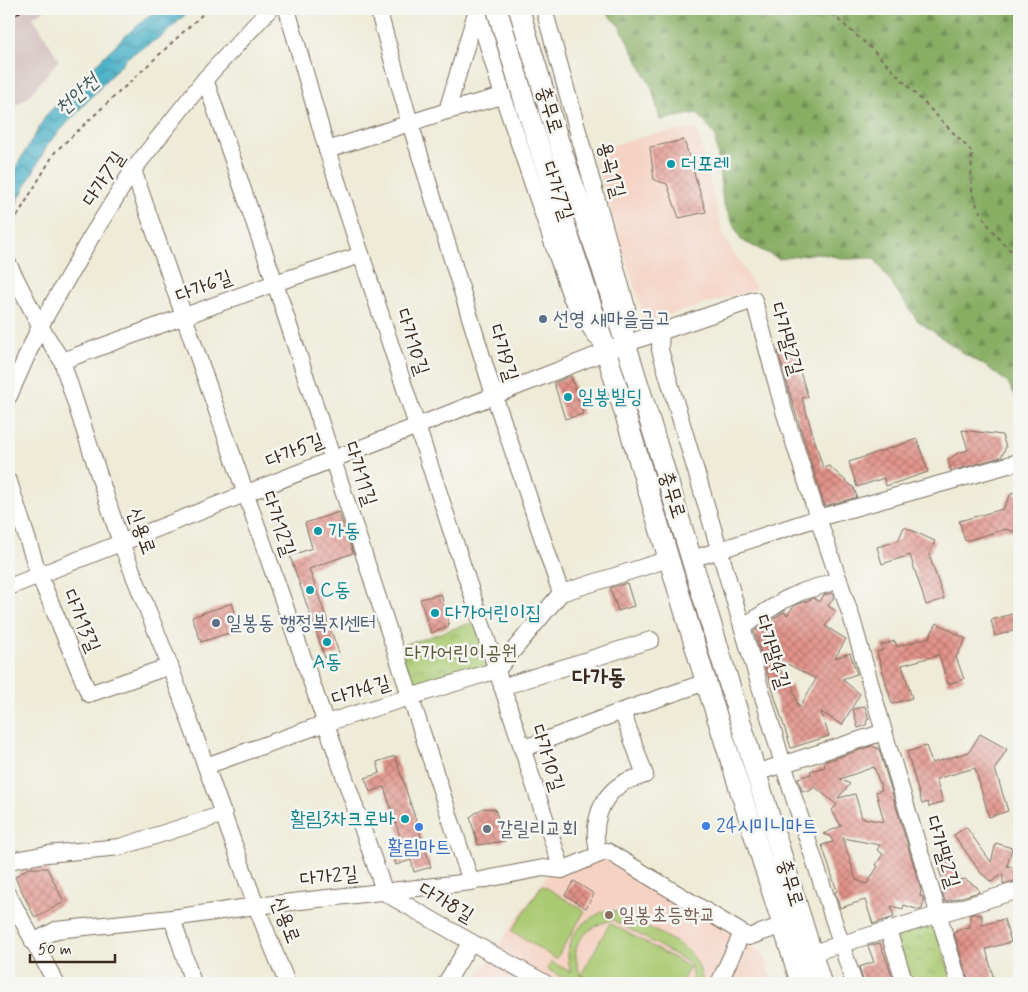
<svg xmlns="http://www.w3.org/2000/svg" width="1028" height="992" viewBox="0 0 1028 992" font-family="Mynerve,'Poor Story',sans-serif">
<style>
.built{fill:#f5d2c2}
.railway{fill:#d1bfbd}
.green{fill:#aaca72;stroke:#727a48}
.forest{fill:url(#forest-firs);stroke:#616c41}
.park{fill:url(#park-crowns);stroke:#727a48}
.water{fill:url(#water-waves);stroke:#426d72}
.building{fill:url(#building-cross-hatch);fill-rule:evenodd}
.lines{fill:none;stroke-linecap:round;stroke-linejoin:round}
.minor-casing{stroke:#7a6e5f;stroke-width:18}
.major-casing{stroke:#7a6e5f;stroke-width:22}
.path{stroke:#7a6e5f;stroke-width:2;stroke-dasharray:4 4;stroke-linecap:butt}
.minor{stroke:#fff;stroke-width:16}
.major{stroke:#fff;stroke-width:20}
.rail-casing{stroke:#3b2a1e;stroke-width:5}
.rail{stroke:#f6f6f2;stroke-width:3;stroke-dasharray:9;stroke-linecap:butt}
.culture-dot{fill:#0f9aa8;stroke:#f6f6f2;stroke-width:2}
.service-dot{fill:#5c6f8a;stroke:#f6f6f2;stroke-width:2}
.shop-dot{fill:#3f7fe0;stroke:#f6f6f2;stroke-width:2}
.worship-dot{fill:#6b7280;stroke:#f6f6f2;stroke-width:2}
.education-dot{fill:#8d6e63;stroke:#f6f6f2;stroke-width:2}
.labels{text-anchor:middle;dominant-baseline:central;stroke-width:5;stroke-linejoin:round;paint-order:stroke}
.street-label{font-size:20px;fill:#3b2a1e;stroke:#f6f6f2}
.culture-label{font-size:20px;fill:#0d838f;stroke:#f6f6f2;text-anchor:start}
.service-label{font-size:20px;fill:#4e5e75;stroke:#f6f6f2;text-anchor:start}
.park-label{font-size:20px;fill:#5c5a37;stroke:#f6f6f2}
.shop-label{font-size:20px;fill:#366cbe;stroke:#f6f6f2;text-anchor:start}
.worship-label{font-size:20px;fill:#5b616d;stroke:#f6f6f2;text-anchor:start}
.education-label{font-size:20px;fill:#785e54;stroke:#f6f6f2;text-anchor:start}
.water-label{font-size:21px;font-style:italic;fill:#405959;stroke:#f6f6f2}
.quarter-label{font-size:22px;font-weight:bold;fill:#3b2a1e;stroke:#f6f6f2}
</style>
<defs>
<pattern id="forest-firs" width="22" height="20" patternUnits="userSpaceOnUse" patternTransform="scale(1.25)"><rect width="22" height="20" fill="#87ae64"/><path d="M5 1l3.5 6h-7zM16 11l3.5 6h-7z" fill="#708e52"/></pattern>
<pattern id="park-crowns" width="20" height="18" patternUnits="userSpaceOnUse" patternTransform="scale(1.25)"><rect width="20" height="18" fill="#aaca72"/><path d="M2 6a3 3 0 1 1 6 0M12 15a3 3 0 1 1 6 0" fill="none" stroke="#8ca45d"/></pattern>
<pattern id="water-waves" width="16" height="10" patternUnits="userSpaceOnUse" patternTransform="scale(1.25)"><rect width="16" height="10" fill="#48b0c7"/><path d="M0 5q4-4 8 0t8 0" fill="none" stroke="#3d8fa1"/></pattern>
<pattern id="building-cross-hatch" width="8" height="8" patternUnits="userSpaceOnUse" patternTransform="scale(1.25)"><rect width="8" height="8" fill="#e2938a"/><path d="M0 0l8 8M0 8l8-8" fill="none" stroke="#b87870"/></pattern>
</defs>
<rect width="100%" height="100%" fill="#f6f6f2"/>
<filter id="ink" filterUnits="userSpaceOnUse"><feTurbulence type="fractalNoise" baseFrequency=".02" numOctaves="2"/><feDisplacementMap in="SourceGraphic" scale="10" xChannelSelector="R" yChannelSelector="G"/><feConvolveMatrix kernelMatrix="1 2 1 2 8 2 1 2 1" color-interpolation-filters="sRGB"/></filter>
<filter id="wash" filterUnits="userSpaceOnUse"><feTurbulence type="fractalNoise" baseFrequency=".0096" numOctaves="4" result="noise"/><feDisplacementMap in="SourceGraphic" scale="20" xChannelSelector="R" yChannelSelector="G"/><feGaussianBlur stdDeviation="1.12" result="paint"/><feColorMatrix in="noise" values="0 0 0 0 0 0 0 0 0 0 0 0 0 0 0 0 0 1.4 0 .05"/><feComposite in="paint" operator="in"/></filter>
<g filter="url(#wash)">
<rect width="100%" height="100%" fill="#eeebd7"/>
<g class="built">
<polygon points="697,129 723,235 756,289 645,322 593,151 657,133"/>
<polygon points="605,860 765,955 773,983 473,983 547,875"/>
</g>
<polygon class="railway" points="9,9 46,9 33,17 59,60 26,99 9,108"/>
<g class="green">
<polygon points="542,885 585,911 556,959 512,931"/>
<path d="M604,911H613L622,913C638,923 681,942 692,955C698,963 702,973 703,983H693L691,966L686,961L613,920C600,922 580,933 576,948C575,954 577,961 578,968C581,975 583,980 589,983H572L547,969L551,962L571,972C561,942 577,924 604,911Z"/>
<polygon points="610,923 690,967 681,983 597,983 581,975"/>
</g>
<polygon class="forest" points="603,9 1019,9 1019,402 1008,383 986,366 966,355 917,320 874,258 846,259 817,253 779,259 741,240 723,203 715,135 697,113 660,120 652,88 620,27"/>
<g class="park">
<polygon points="477,621 491,662 487,671 412,688 398,647"/>
<polygon points="931,925 936,927 953,983 907,983 895,936"/>
</g>
<polygon class="water" points="157,9 191,9 165,34 128,57 48,144 9,217 9,179 47,114 118,42"/>
<g id="blocks">
<g class="building">
<polygon points="684,140 706,212 679,218 667,184 654,180 650,147"/>
<polygon points="792,347 808,397 802,398 823,468 829,466 854,488 857,497 825,506 794,408 778,351"/>
<polygon points="571,376 583,414 565,419 554,383"/>
<polygon points="962,430 1002,435 1006,447 1001,457 951,471 948,460 958,453 968,450"/>
<polygon points="917,439 928,472 886,486 884,478 857,487 849,462"/>
<polygon points="1012,492 1019,496 1019,533 1006,529 965,541 959,521 1003,509"/>
<polygon points="339,512 353,553 309,569 339,653 325,658 290,556 312,548 305,523"/>
<polygon points="904,527 935,541 929,555 944,599 926,605 910,555 882,564 877,547 898,541"/>
<polygon points="627,583 634,606 618,611 610,588"/>
<path d="M832,593L834,597L828,606L836,611L825,626L846,639L835,658L850,653L857,674L842,679L860,694L842,725L821,712L829,736L791,748L754,631L784,612L787,615L794,606L814,598L819,602L824,595ZM776,658L816,679L799,708L792,685L786,687Z"/>
<polygon points="441,594 449,626 431,633 420,599"/>
<polygon points="232,603 241,629 201,642 192,617"/>
<polygon points="1019,612 1019,629 995,636 991,620"/>
<polygon points="937,623 966,639 956,657 964,679 948,684 939,655 902,665 912,698 892,704 877,652 883,650 881,645 895,641 897,647 929,637"/>
<polygon points="865,706 869,719 867,720 866,725 858,728 853,709"/>
<polygon points="980,734 1007,749 995,769 1008,811 989,817 975,768 936,779 943,802 929,807 928,802 922,804 907,752 926,746 932,763 969,752"/>
<path d="M872,746L879,749L921,890L920,896L923,897L924,902L922,909L919,910L904,905L903,909L891,906L894,917L873,924L865,900L840,908L835,892L837,891L822,845L833,842L830,836L823,834L841,826L832,810L837,805L815,787L808,792L807,790L802,791L798,778L811,774L810,771L825,767L824,762ZM874,767L882,790L876,792L884,822L862,818L855,794L838,798L850,784L840,779ZM843,838L880,845L877,850L883,854L876,865L878,866L867,884L856,880Z"/>
<polygon points="395,756 431,867 414,872 411,860 396,865 391,849 403,846 384,787 370,792 365,778 380,773 377,762"/>
<polygon points="483,808 495,809 505,841 478,845 470,817"/>
<polygon points="966,827 991,862 996,843 1012,848 1007,866 1018,867 1018,880 1003,884 1003,874 991,882 980,872 954,835"/>
<polygon points="951,849 960,880 965,879 977,887 979,892 945,902 940,883 943,882 934,854"/>
<polygon points="28,868 47,868 64,902 35,918 15,877"/>
<polygon points="574,881 594,894 586,908 565,895"/>
<polygon points="973,914 982,915 982,925 1004,919 1011,942 986,949 994,980 969,983 954,933 957,932 957,930 970,927 970,915"/>
<polygon points="880,943 893,978 877,983 864,983 859,967 874,962 868,946"/>
</g>
</g>
</g>
<g filter="url(#ink)">
<use href="#blocks" fill-opacity="0" stroke="#7a6e5f" stroke-width="1"/>
<g class="lines">
<defs>
<g id="minor">
<polyline points="287,9 327,150 562,870"/>
<polyline points="378,9 410,123 494,395 561,593"/>
<polyline points="477,9 503,96 571,297 596,337"/>
<polyline points="544,9 627,308 625,336"/>
<polyline points="205,79 275,283 471,882"/>
<polyline points="447,111 477,9"/>
<polyline points="327,150 447,111 503,96"/>
<polyline points="133,170 385,893 471,942 446,983"/>
<polyline points="9,265 40,326 62,361 121,543 170,666 256,906 287,983"/>
<polyline points="661,330 660,350 783,764 854,983"/>
<polyline points="62,361 275,283 361,255"/>
<polyline points="9,396 40,326 91,237 133,170 205,79 270,9"/>
<polyline points="9,482 39,575 89,694 170,666"/>
<polyline points="692,559 818,518 1019,462"/>
<polyline points="9,587 625,344 754,300 784,411 818,518 852,619 884,732 959,983"/>
<polyline points="742,627 784,600 801,592 839,580"/>
<polyline points="502,687 651,640"/>
<polyline points="522,749 622,711 706,682"/>
<polyline points="206,766 326,723 497,670 561,593 669,559"/>
<polyline points="756,773 884,732"/>
<path d="M599,854C591,828 598,798 623,783C629,779 638,778 645,775L622,711"/>
<polyline points="9,861 47,854 120,847 224,814"/>
<polyline points="9,896 56,983"/>
<polyline points="172,918 193,983"/>
<polyline points="888,930 905,983"/>
<polyline points="33,942 56,930 172,918 256,906 471,882 543,868 562,870 607,851 749,937 783,925"/>
<polyline points="471,942 545,983"/>
<polyline points="812,953 1019,890"/>
<polyline points="719,983 742,933"/>
</g>
<g id="major">
<polyline points="497,9 526,106 606,351 706,682 801,983"/>
<polyline points="519,9 560,146 602,268 651,425 756,773 821,983"/>
</g>
</defs>
<use href="#minor" class="minor-casing"/>
<use href="#major" class="major-casing"/>
<g class="path">
<path d="M826,9L870,47L972,152C972,163 970,184 973,195C979,216 1001,245 1019,257"/>
<polyline points="9,230 55,152 208,9"/>
</g>
<use href="#minor" class="minor"/>
<use href="#major" class="major"/>
<defs>
<polyline id="rail" points="9,17 21,9"/>
</defs>
<use href="#rail" class="rail-casing"/>
<use href="#rail" class="rail"/>
</g>
</g>
<g class="culture-dot">
<circle cx="671" cy="164" r="5"/>
<circle cx="568" cy="397" r="5"/>
<circle cx="318" cy="531" r="5"/>
<circle cx="310" cy="590" r="5"/>
<circle cx="435" cy="613" r="5"/>
<circle cx="327" cy="642" r="5"/>
<circle cx="405" cy="819" r="5"/>
</g>
<g class="service-dot">
<circle cx="543" cy="319" r="5"/>
<circle cx="216" cy="623" r="5"/>
</g>
<g class="shop-dot">
<circle cx="706" cy="826" r="5"/>
<circle cx="419" cy="827" r="5"/>
</g>
<circle class="worship-dot" cx="487" cy="829" r="5"/>
<circle class="education-dot" cx="609" cy="915" r="5"/>
<g class="labels">
<g class="street-label">
<text transform="translate(549 110) rotate(73)">충무로</text>
<text transform="translate(611 170) rotate(75)">용곡1길</text>
<text transform="translate(104 179) rotate(-57)">다가7길</text>
<text transform="translate(557 191) rotate(71)">다가7길</text>
<text transform="translate(204 287) rotate(-21)">다가6길</text>
<text transform="translate(786 339) rotate(74)">다가말2길</text>
<text transform="translate(412 342) rotate(72)">다가10길</text>
<text transform="translate(503 353) rotate(73)">다가9길</text>
<text transform="translate(295 451) rotate(-22)">다가5길</text>
<text transform="translate(360 474) rotate(72)">다가11길</text>
<text transform="translate(672 495) rotate(73)">충무로</text>
<text transform="translate(278 524) rotate(71)">다가12길</text>
<text transform="translate(141 531) rotate(70)">신용로</text>
<text transform="translate(81 621) rotate(67)">다가13길</text>
<text transform="translate(772 652) rotate(73)">다가말4길</text>
<text transform="translate(361 691) rotate(-17)">다가4길</text>
<text transform="translate(547 758) rotate(72)">다가10길</text>
<text transform="translate(942 852) rotate(73)">다가말2길</text>
<text transform="translate(329 877) rotate(-6)">다가2길</text>
<text transform="translate(790 883) rotate(73)">충무로</text>
<text transform="translate(446 903) rotate(30)">다가8길</text>
<text transform="translate(285 920) rotate(69)">신용로</text>
</g>
<g class="culture-label">
<text x="681" y="164">더포레</text>
<text x="578" y="397">일봉빌딩</text>
<text x="328" y="531">가동</text>
<text x="320" y="590">C동</text>
<text x="445" y="613">다가어린이집</text>
<text x="327" y="662" text-anchor="middle">A동</text>
<text x="395" y="819" text-anchor="end">활림3차크로바</text>
</g>
<g class="service-label">
<text x="553" y="319">선영 새마을금고</text>
<text x="226" y="623">일봉동 행정복지센터</text>
</g>
<g class="park-label">
<text x="461" y="653">다가어린이공원</text>
</g>
<g class="shop-label">
<text x="716" y="826">24시미니마트</text>
<text x="419" y="847" text-anchor="middle">활림마트</text>
</g>
<g class="worship-label">
<text x="497" y="829">갈릴리교회</text>
</g>
<g class="education-label">
<text x="619" y="915">일봉초등학교</text>
</g>
<g class="water-label">
<text transform="translate(77 95) rotate(-42)">천안천</text>
</g>
<g class="quarter-label">
<text x="599" y="678">다가동</text>
</g>
</g>
<rect width="1028" height="992" fill="none" stroke="#f6f6f2" stroke-width="30"/>
<path d="M30 954v8h85v-8" fill="none" stroke="#3b2a1e" stroke-width="2.5"/>
<text x="38" y="954" font-size="15" fill="#3b2a1e" stroke="#f6f6f2" stroke-width="4" paint-order="stroke">50 m</text>
</svg>
